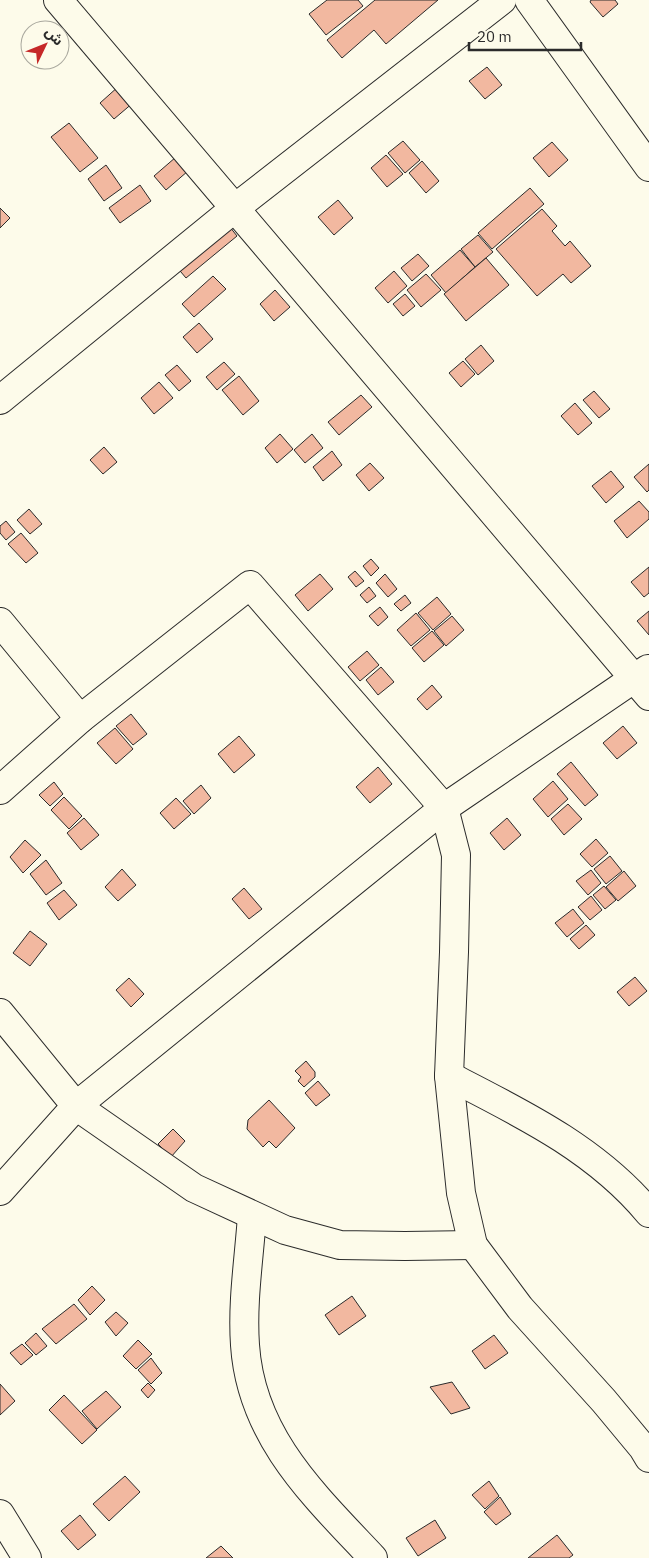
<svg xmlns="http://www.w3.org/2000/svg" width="649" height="1558" viewBox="0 0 649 1558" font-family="'IBM Plex Sans','Noto Sans Arabic',sans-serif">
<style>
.building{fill:#f2b8a0;stroke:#2b2b2b}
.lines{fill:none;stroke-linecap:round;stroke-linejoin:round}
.minor-casing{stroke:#2b2b2b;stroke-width:30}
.minor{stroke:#fdfbea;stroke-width:28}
</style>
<rect width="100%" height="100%" fill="#fdfbea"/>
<g class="building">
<polygon points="327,0 358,0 363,6 326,35 309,14"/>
<polygon points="375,0 438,0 386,44 374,30 342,58 327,40"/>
<polygon points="591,0 615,0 618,4 603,17 590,2"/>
<polygon points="487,67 502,85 485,99 469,81"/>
<polygon points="119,86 134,102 114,119 100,103"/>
<polygon points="69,123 98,158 80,172 51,137"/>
<polygon points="403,141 420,160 405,173 388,153"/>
<polygon points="552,142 568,160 549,177 533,158"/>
<polygon points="386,155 403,174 387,187 371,168"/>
<polygon points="176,157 188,171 166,190 154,176"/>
<polygon points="422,161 439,181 426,193 409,173"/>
<polygon points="106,165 122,188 104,201 88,179"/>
<polygon points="140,185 151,201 120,223 109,208"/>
<polygon points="530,188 544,204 492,249 478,233"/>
<polygon points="338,200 353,218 334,235 318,217"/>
<polygon points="0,208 10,218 0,228"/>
<polygon points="542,209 557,226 552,231 565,246 570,241 591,266 571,283 563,274 537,296 496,249"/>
<polygon points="222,217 237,236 186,278 170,259"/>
<polygon points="478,235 493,252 475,267 461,249"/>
<polygon points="460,250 475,267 446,293 431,275"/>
<polygon points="418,254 429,266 412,281 401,268"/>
<polygon points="486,258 509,285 466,321 444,294"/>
<polygon points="394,271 407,286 388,303 375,288"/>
<polygon points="426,274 441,290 421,307 407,290"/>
<polygon points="213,276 226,289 194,317 182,304"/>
<polygon points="275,290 290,307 274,321 260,304"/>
<polygon points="405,294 415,306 403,316 393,304"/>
<polygon points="199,323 213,339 197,353 183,337"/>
<polygon points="481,345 494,361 478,375 465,359"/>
<polygon points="463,361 475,374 461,387 449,373"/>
<polygon points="224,362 235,374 217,390 206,377"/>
<polygon points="177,365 191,381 179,391 165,375"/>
<polygon points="239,376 259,401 243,415 222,390"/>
<polygon points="159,382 173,398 154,414 141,398"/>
<polygon points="594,391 610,409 599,418 583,400"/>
<polygon points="361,395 372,407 339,435 328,422"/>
<polygon points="575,403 592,423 578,435 561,416"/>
<polygon points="280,434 293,449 277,463 265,448"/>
<polygon points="312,434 323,448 305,463 294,450"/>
<polygon points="104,447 117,462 103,474 90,460"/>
<polygon points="332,451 342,465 323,481 313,467"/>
<polygon points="370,463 384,478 369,491 356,475"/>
<polygon points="649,464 649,490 647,492 634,477"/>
<polygon points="611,471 624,487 606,503 592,486"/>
<polygon points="639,501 649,512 649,519 627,538 614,521"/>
<polygon points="29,509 42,524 30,534 17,520"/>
<polygon points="6,521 15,532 6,540 0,533 0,526"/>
<polygon points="21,533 38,553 26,563 8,544"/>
<polygon points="371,559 379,568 371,576 363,566"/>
<polygon points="649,567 649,593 644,597 631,582"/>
<polygon points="355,571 364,581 356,587 348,577"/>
<polygon points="320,574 333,589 308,611 295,595"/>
<polygon points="385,574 397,589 388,597 376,583"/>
<polygon points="369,587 376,596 367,603 360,595"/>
<polygon points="405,595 411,603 401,611 394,604"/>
<polygon points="437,597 451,614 433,630 418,613"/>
<polygon points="380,607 388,617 378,626 369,616"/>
<polygon points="649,611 649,635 637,621"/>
<polygon points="416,613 430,630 411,646 397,630"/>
<polygon points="452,616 464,630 446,646 434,631"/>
<polygon points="432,631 444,645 424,662 412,648"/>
<polygon points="367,651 379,665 360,681 348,667"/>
<polygon points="381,667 394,682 378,695 366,680"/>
<polygon points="432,685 442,697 427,710 417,699"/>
<polygon points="131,714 147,734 133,745 116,726"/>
<polygon points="623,726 637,743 617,759 603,743"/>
<polygon points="115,728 133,749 116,764 97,743"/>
<polygon points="239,736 255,755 234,773 218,754"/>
<polygon points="571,762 598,795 585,806 557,774"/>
<polygon points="378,767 392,784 370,803 356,787"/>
<polygon points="553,781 568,799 548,817 533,799"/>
<polygon points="54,782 63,794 50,806 39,795"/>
<polygon points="201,785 211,798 194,814 183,801"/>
<polygon points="64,797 82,816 69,829 51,810"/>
<polygon points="176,798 191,814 174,829 160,813"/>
<polygon points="568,804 582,819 564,835 551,819"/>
<polygon points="84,818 99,835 81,850 67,833"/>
<polygon points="507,818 521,835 504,850 490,833"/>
<polygon points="596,839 608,853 592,867 580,854"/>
<polygon points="25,840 41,855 23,873 10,857"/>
<polygon points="610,856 622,871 606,884 594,869"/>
<polygon points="46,860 62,883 46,895 30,874"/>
<polygon points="122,869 136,885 118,901 105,887"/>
<polygon points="591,870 601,883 588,895 576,881"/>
<polygon points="624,871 636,886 618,901 606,887"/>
<polygon points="604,886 616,900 605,909 593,895"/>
<polygon points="244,888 262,909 249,919 232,899"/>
<polygon points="64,890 77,905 59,920 47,903"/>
<polygon points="591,896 602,910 590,920 578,907"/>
<polygon points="573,909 584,923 567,937 555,923"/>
<polygon points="586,925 595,935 579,949 570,939"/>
<polygon points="30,931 47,944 30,966 13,953"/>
<polygon points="635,977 647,991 629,1006 617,992"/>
<polygon points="129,978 144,994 131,1007 116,990"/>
<polygon points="306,1061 315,1072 315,1077 304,1087 298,1081 301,1077 295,1071"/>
<polygon points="318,1081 330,1095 316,1106 305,1093"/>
<polygon points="269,1100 295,1128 276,1148 269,1141 263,1147 247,1129 248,1120"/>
<polygon points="173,1129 185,1141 171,1157 158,1144"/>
<polygon points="92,1286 105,1300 90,1315 78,1300"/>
<polygon points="352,1296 366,1316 339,1335 325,1315"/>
<polygon points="74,1304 87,1319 56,1344 42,1329"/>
<polygon points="116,1312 128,1323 116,1336 105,1322"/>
<polygon points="36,1333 47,1346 36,1355 25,1343"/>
<polygon points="494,1335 508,1353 485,1369 472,1351"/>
<polygon points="138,1340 152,1354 136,1369 123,1356"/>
<polygon points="22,1344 33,1355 21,1365 10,1353"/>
<polygon points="151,1358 162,1373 151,1384 138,1370"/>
<polygon points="452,1382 470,1408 451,1414 430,1387"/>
<polygon points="148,1383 155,1390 148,1398 141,1390"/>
<polygon points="0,1384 15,1401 0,1415"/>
<polygon points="106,1391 121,1407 97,1429 82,1411"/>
<polygon points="64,1395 97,1430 82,1444 49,1410"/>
<polygon points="125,1476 140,1492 109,1521 93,1504"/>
<polygon points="489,1481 499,1496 485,1509 472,1495"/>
<polygon points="500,1497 511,1514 496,1525 484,1512"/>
<polygon points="80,1515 96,1535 78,1550 61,1531"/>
<polygon points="435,1520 446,1538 418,1556 406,1538"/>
<polygon points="557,1535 573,1555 569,1558 528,1558"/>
<polygon points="221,1546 233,1558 206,1558"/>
</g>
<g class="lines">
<defs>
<g id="minor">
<polyline points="58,0 649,696"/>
<polyline points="529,0 649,167"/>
<polyline points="0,400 235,208 502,0"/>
<polyline points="0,622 80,719"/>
<polyline points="0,790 80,719 250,585 444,808 456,855 454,952 449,1076 461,1193 473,1245 520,1308 604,1401 643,1448 649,1458"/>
<polyline points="0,1013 76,1106 194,1188 285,1230 340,1245 405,1246 473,1245"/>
<path d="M449,1076C521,1113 596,1149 649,1213"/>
<polyline points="0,1191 76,1106 444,808 648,669"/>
<path d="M252,1216C249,1259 242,1302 245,1345C251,1437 314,1495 373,1558"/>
<polyline points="0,1514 27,1558"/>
</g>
</defs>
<use href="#minor" class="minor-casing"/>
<use href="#minor" class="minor"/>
</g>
<g transform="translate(45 45) rotate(47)"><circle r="24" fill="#fdfbea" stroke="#a9a89e"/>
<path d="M0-4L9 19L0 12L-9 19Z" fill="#c62828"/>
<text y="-8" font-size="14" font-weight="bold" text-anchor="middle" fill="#2b2b2b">ش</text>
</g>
<path d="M469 42v8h112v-8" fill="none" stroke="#2b2b2b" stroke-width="2.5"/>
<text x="477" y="42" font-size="15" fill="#2b2b2b" stroke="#fdfbea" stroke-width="4" paint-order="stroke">20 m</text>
</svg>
